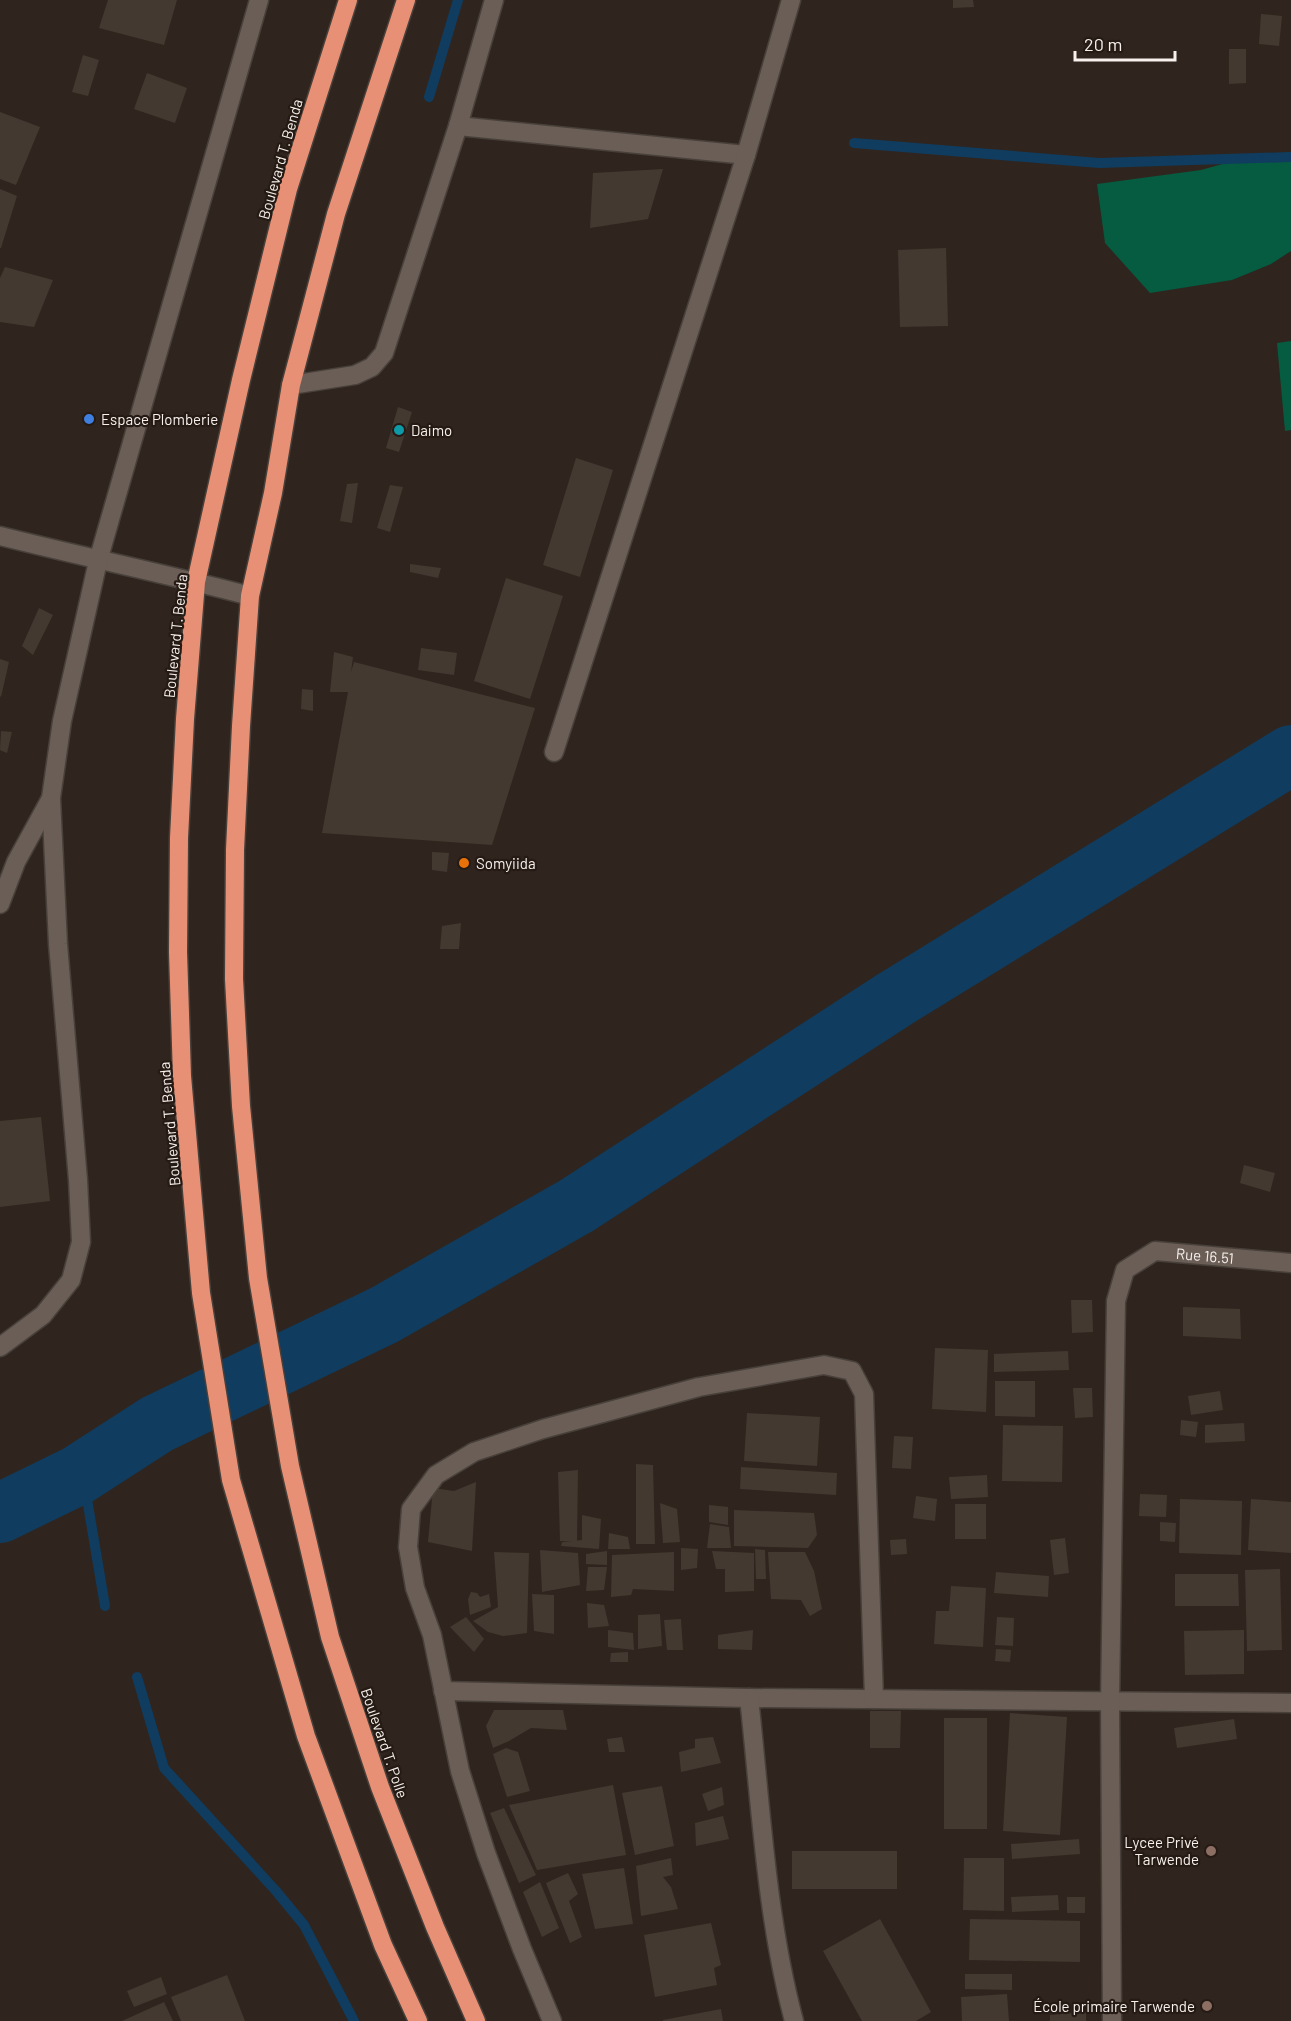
<svg xmlns="http://www.w3.org/2000/svg" width="1291" height="2021" viewBox="0 0 1291 2021" font-family="Barlow,sans-serif">
<style>
.green{fill:#055c40}
.lines{fill:none;stroke-linecap:round;stroke-linejoin:round}
.stream{stroke:#103c5f;stroke-width:10}
.river{stroke:#103c5f;stroke-width:60}
.building{fill:#443931}
.minor-casing{stroke:#48403a;stroke-width:21}
.highway-casing{stroke:#48403a;stroke-width:21}
.minor{stroke:#6a5e56;stroke-width:18}
.highway{stroke:#e89075;stroke-width:18}
.shop-dot{fill:#3f7fe0;stroke:#251b14;stroke-width:2}
.culture-dot{fill:#0f9aa8;stroke:#251b14;stroke-width:2}
.food-dot{fill:#e8710a;stroke:#251b14;stroke-width:2}
.education-dot{fill:#8d6e63;stroke:#251b14;stroke-width:2}
.labels{text-anchor:middle;dominant-baseline:central;stroke-width:4.5;stroke-linejoin:round;paint-order:stroke}
.street-label{font-size:15px;fill:#f7f0ec;stroke:#251b14}
.poi-label{font-size:15px;fill:#f7f0ec;stroke:#251b14;text-anchor:start}
</style>
<rect width="100%" height="100%" fill="#2f251e"/>
<g class="green">
<polygon points="1291,152 1291,251 1271,264 1232,280 1150,293 1105,243 1097,184 1201,170 1251,156"/>
<polygon points="1291,341 1291,430 1285,431 1277,343"/>
</g>
<g class="lines">
<g class="stream">
<polyline points="429,97 458,0"/>
<polyline points="854,143 1099,163 1291,157"/>
<polyline points="78,1475 87,1499 105,1606"/>
<polyline points="137,1677 164,1768 276,1891 304,1925 354,2021"/>
</g>
<polyline class="river" points="0,1513 78,1475 157,1424 384,1315 576,1206 895,999 1291,755"/>
</g>
<g class="building">
<polygon points="108,0 177,0 164,45 99,28"/>
<polygon points="953,0 973,0 974,7 953,8"/>
<polygon points="1261,14 1282,16 1279,46 1259,44"/>
<polygon points="1229,49 1246,49 1246,83 1229,84"/>
<polygon points="83,55 99,60 88,96 72,92"/>
<polygon points="147,73 187,88 175,123 134,109"/>
<polygon points="0,112 40,127 16,185 0,179"/>
<polygon points="663,169 648,219 590,228 593,173"/>
<polygon points="0,189 17,196 1,248 0,248"/>
<polygon points="946,248 948,326 900,327 898,250"/>
<polygon points="5,267 53,280 34,327 0,322 0,278"/>
<polygon points="398,407 412,412 399,452 386,448"/>
<polygon points="576,458 613,470 580,577 543,565"/>
<polygon points="358,483 352,523 340,521 347,484"/>
<polygon points="390,485 403,487 390,532 377,528"/>
<polygon points="410,564 441,568 438,578 410,572"/>
<polygon points="506,578 563,596 530,699 474,681"/>
<polygon points="39,608 53,615 33,655 22,646"/>
<polygon points="421,648 457,653 454,675 418,670"/>
<polygon points="334,652 353,657 351,672 354,662 535,708 492,845 322,833 348,692 330,692"/>
<polygon points="0,659 9,662 1,697 0,696"/>
<polygon points="302,689 313,690 313,711 301,709"/>
<polygon points="1,731 12,732 7,753 0,750"/>
<polygon points="432,852 449,853 447,872 432,870"/>
<polygon points="461,923 459,949 440,949 442,926"/>
<polygon points="41,1117 50,1201 0,1207 0,1121"/>
<polygon points="1244,1165 1275,1173 1270,1192 1240,1183"/>
<polygon points="1071,1300 1092,1300 1093,1332 1072,1333"/>
<polygon points="1183,1307 1240,1309 1241,1339 1183,1336"/>
<polygon points="935,1348 988,1350 986,1412 932,1409"/>
<polygon points="1068,1351 1069,1370 994,1372 994,1354"/>
<polygon points="995,1381 1035,1381 1035,1417 995,1416"/>
<polygon points="1073,1388 1092,1388 1093,1417 1075,1418"/>
<polygon points="1220,1391 1223,1410 1191,1415 1188,1396"/>
<polygon points="747,1413 820,1417 817,1466 744,1461"/>
<polygon points="1181,1420 1198,1422 1196,1437 1180,1435"/>
<polygon points="1244,1423 1245,1441 1205,1443 1205,1425"/>
<polygon points="1003,1425 1063,1426 1062,1482 1002,1481"/>
<polygon points="894,1436 913,1437 911,1469 892,1468"/>
<polygon points="636,1464 653,1465 655,1544 636,1544"/>
<polygon points="741,1467 837,1473 836,1495 740,1489"/>
<polygon points="578,1470 577,1541 560,1541 558,1472"/>
<polygon points="987,1475 988,1497 951,1499 949,1477"/>
<polygon points="476,1482 472,1551 428,1542 433,1488 454,1491"/>
<polygon points="1140,1494 1167,1495 1166,1517 1139,1516"/>
<polygon points="916,1496 937,1499 935,1521 913,1518"/>
<polygon points="1180,1499 1242,1501 1241,1555 1179,1553"/>
<polygon points="1251,1499 1291,1502 1291,1553 1248,1550"/>
<polygon points="660,1503 677,1509 680,1542 663,1543"/>
<rect x="955" y="1504" width="31" height="35"/>
<polygon points="709,1505 728,1507 728,1525 709,1522"/>
<polygon points="734,1510 814,1513 817,1535 808,1548 734,1546"/>
<polygon points="582,1515 601,1519 599,1549 561,1546 562,1542 582,1540"/>
<polygon points="1160,1522 1176,1523 1175,1542 1160,1541"/>
<polygon points="710,1524 729,1527 731,1548 707,1548"/>
<polygon points="609,1533 628,1537 630,1549 608,1549"/>
<polygon points="1065,1538 1069,1573 1054,1575 1050,1540"/>
<polygon points="906,1539 907,1554 891,1555 890,1540"/>
<polygon points="681,1548 698,1549 697,1568 681,1570"/>
<polygon points="755,1549 765,1550 766,1579 756,1579"/>
<polygon points="540,1550 578,1553 580,1585 542,1592"/>
<polygon points="607,1551 607,1565 586,1564 586,1554"/>
<polygon points="712,1551 754,1553 754,1591 725,1592 725,1569 716,1569"/>
<polygon points="494,1552 529,1553 527,1633 503,1636 488,1632 473,1621 498,1607"/>
<polygon points="674,1552 674,1591 633,1589 631,1595 611,1597 612,1555"/>
<polygon points="768,1552 805,1552 814,1571 822,1609 810,1616 801,1600 771,1599"/>
<polygon points="588,1567 607,1567 604,1590 586,1591"/>
<polygon points="1280,1569 1282,1650 1247,1651 1245,1570"/>
<polygon points="996,1572 1049,1576 1048,1597 994,1593"/>
<polygon points="1175,1574 1238,1574 1239,1606 1175,1606"/>
<polygon points="951,1586 986,1588 983,1647 934,1644 936,1611 949,1611"/>
<polygon points="471,1592 477,1593 480,1597 489,1594 491,1607 470,1615 468,1599"/>
<polygon points="532,1594 554,1595 554,1634 534,1631"/>
<polygon points="587,1603 604,1605 609,1626 588,1628"/>
<polygon points="660,1614 662,1646 638,1649 638,1615"/>
<polygon points="466,1617 484,1639 474,1652 450,1627"/>
<polygon points="997,1617 1014,1618 1013,1646 995,1645"/>
<polygon points="681,1619 683,1650 667,1650 664,1620"/>
<polygon points="608,1630 633,1633 634,1650 608,1647"/>
<polygon points="753,1630 752,1650 718,1649 718,1635"/>
<polygon points="1244,1630 1244,1674 1185,1675 1184,1631"/>
<polygon points="996,1649 1011,1650 1010,1662 995,1661"/>
<polygon points="628,1652 628,1662 610,1662 611,1653"/>
<polygon points="494,1710 563,1710 567,1730 531,1728 509,1741 493,1748 486,1726"/>
<polygon points="870,1711 901,1711 900,1748 870,1748"/>
<polygon points="1010,1713 1067,1717 1060,1835 1003,1831"/>
<rect x="944" y="1718" width="43" height="111"/>
<polygon points="1234,1719 1237,1739 1177,1748 1174,1728"/>
<polygon points="622,1737 625,1752 609,1752 607,1739"/>
<polygon points="713,1737 721,1763 681,1772 679,1752 695,1748 695,1739"/>
<polygon points="506,1748 518,1752 530,1791 507,1797 493,1754"/>
<polygon points="613,1785 626,1855 537,1870 509,1805"/>
<polygon points="662,1786 674,1846 635,1855 622,1793"/>
<polygon points="722,1787 724,1805 708,1811 702,1794"/>
<polygon points="504,1808 536,1875 519,1883 490,1813"/>
<polygon points="723,1816 729,1839 696,1846 695,1823"/>
<polygon points="1079,1839 1080,1854 1012,1859 1011,1844"/>
<rect x="792" y="1851" width="105" height="38"/>
<polygon points="671,1858 673,1875 663,1877 671,1887 678,1909 641,1916 636,1866"/>
<polygon points="964,1858 1004,1858 1004,1911 963,1910"/>
<polygon points="624,1868 633,1924 595,1929 582,1874"/>
<polygon points="568,1873 578,1894 569,1901 582,1937 570,1943 546,1883"/>
<polygon points="540,1882 559,1928 542,1937 523,1892"/>
<polygon points="1058,1895 1059,1910 1012,1912 1011,1897"/>
<rect x="1067" y="1897" width="18" height="16"/>
<polygon points="880,1919 931,2012 916,2021 862,2021 823,1951"/>
<polygon points="970,1919 1080,1921 1080,1962 969,1960"/>
<polygon points="711,1923 721,1965 714,1968 717,1985 655,1997 644,1935"/>
<polygon points="965,1974 1012,1974 1012,1990 965,1989"/>
<polygon points="227,1975 245,2021 181,2021 171,1997"/>
<polygon points="161,1977 167,1994 134,2007 127,1991"/>
<polygon points="1007,1994 1009,2021 962,2021 961,1997"/>
<polygon points="164,2002 173,2021 122,2021"/>
<polygon points="721,2009 723,2021 663,2021 663,2020"/>
<polygon points="1086,2012 1086,2021 1050,2021 1050,2015"/>
</g>
<g class="lines">
<defs>
<g id="minor">
<polyline points="458,126 746,155"/>
<polyline points="291,385 355,375 372,367 384,353 458,126 494,0"/>
<path d="M0,536C83,557 167,574 250,596"/>
<polyline points="554,752 746,155 791,0"/>
<polyline points="0,904 16,862 50,800"/>
<polyline points="0,1347 43,1315 71,1280 81,1242 78,1180 58,944 51,798 62,721 98,561 259,0"/>
<polyline points="443,1691 749,1698 1291,1703"/>
<path d="M749,1698C761,1806 766,1916 794,2021"/>
<polyline points="552,2021 522,1949 486,1853 460,1771 432,1635 415,1588 408,1547 411,1509 436,1475 474,1452 543,1429 699,1387 824,1365 852,1371 864,1394 874,1699"/>
<path id="s1" d="M1112,2021L1110,1702L1116,1301L1125,1270L1155,1251L1291,1263"/>
</g>
<g id="highway">
<polyline points="348,0 288,189 241,380 196,582 185,719 179,838 178,952 182,1076 201,1293 231,1480 306,1736 383,1945 418,2021"/>
<polyline points="406,0 336,214 291,385 273,493 250,596 241,726 235,850 234,979 241,1106 258,1278 290,1466 330,1637 380,1787 435,1927 476,2021"/>
</g>
</defs>
<use href="#minor" class="minor-casing"/>
<use href="#highway" class="highway-casing"/>
<use href="#minor" class="minor"/>
<use href="#highway" class="highway"/>
</g>
<circle class="shop-dot" cx="89" cy="419" r="6"/>
<circle class="culture-dot" cx="399" cy="430" r="6"/>
<circle class="food-dot" cx="464" cy="863" r="6"/>
<g class="education-dot">
<circle cx="1211" cy="1851" r="6"/>
<circle cx="1207" cy="2006" r="6"/>
</g>
<g class="labels">
<g class="street-label">
<text transform="translate(280 159) rotate(-74)">Boulevard T. Benda</text>
<text transform="translate(175 636) rotate(-84)">Boulevard T. Benda</text>
<text transform="translate(169 1124) rotate(-95)">Boulevard T. Benda</text>
<text stroke="none"><textPath href="#s1" startOffset="838">Rue 16.51</textPath></text>
<text transform="translate(385 1743) rotate(71)">Boulevard T. Polle</text>
</g>
<g class="poi-label">
<text x="101" y="419">Espace Plomberie</text>
<text x="411" y="430">Daimo</text>
<text x="476" y="863">Somyiida</text>
<text x="1199" y="1842" text-anchor="end">Lycee Privé<tspan x="1199" dy="17">Tarwende</tspan></text>
<text x="1195" y="2006" text-anchor="end">École primaire Tarwende</text>
</g>
</g>
<path d="M1075 51v9h100v-9" fill="none" stroke="#f7f0ec" stroke-width="3"/>
<text x="1084" y="51" font-size="18" fill="#f7f0ec" stroke="#251b14" stroke-width="4.5" paint-order="stroke">20 m</text>
</svg>
